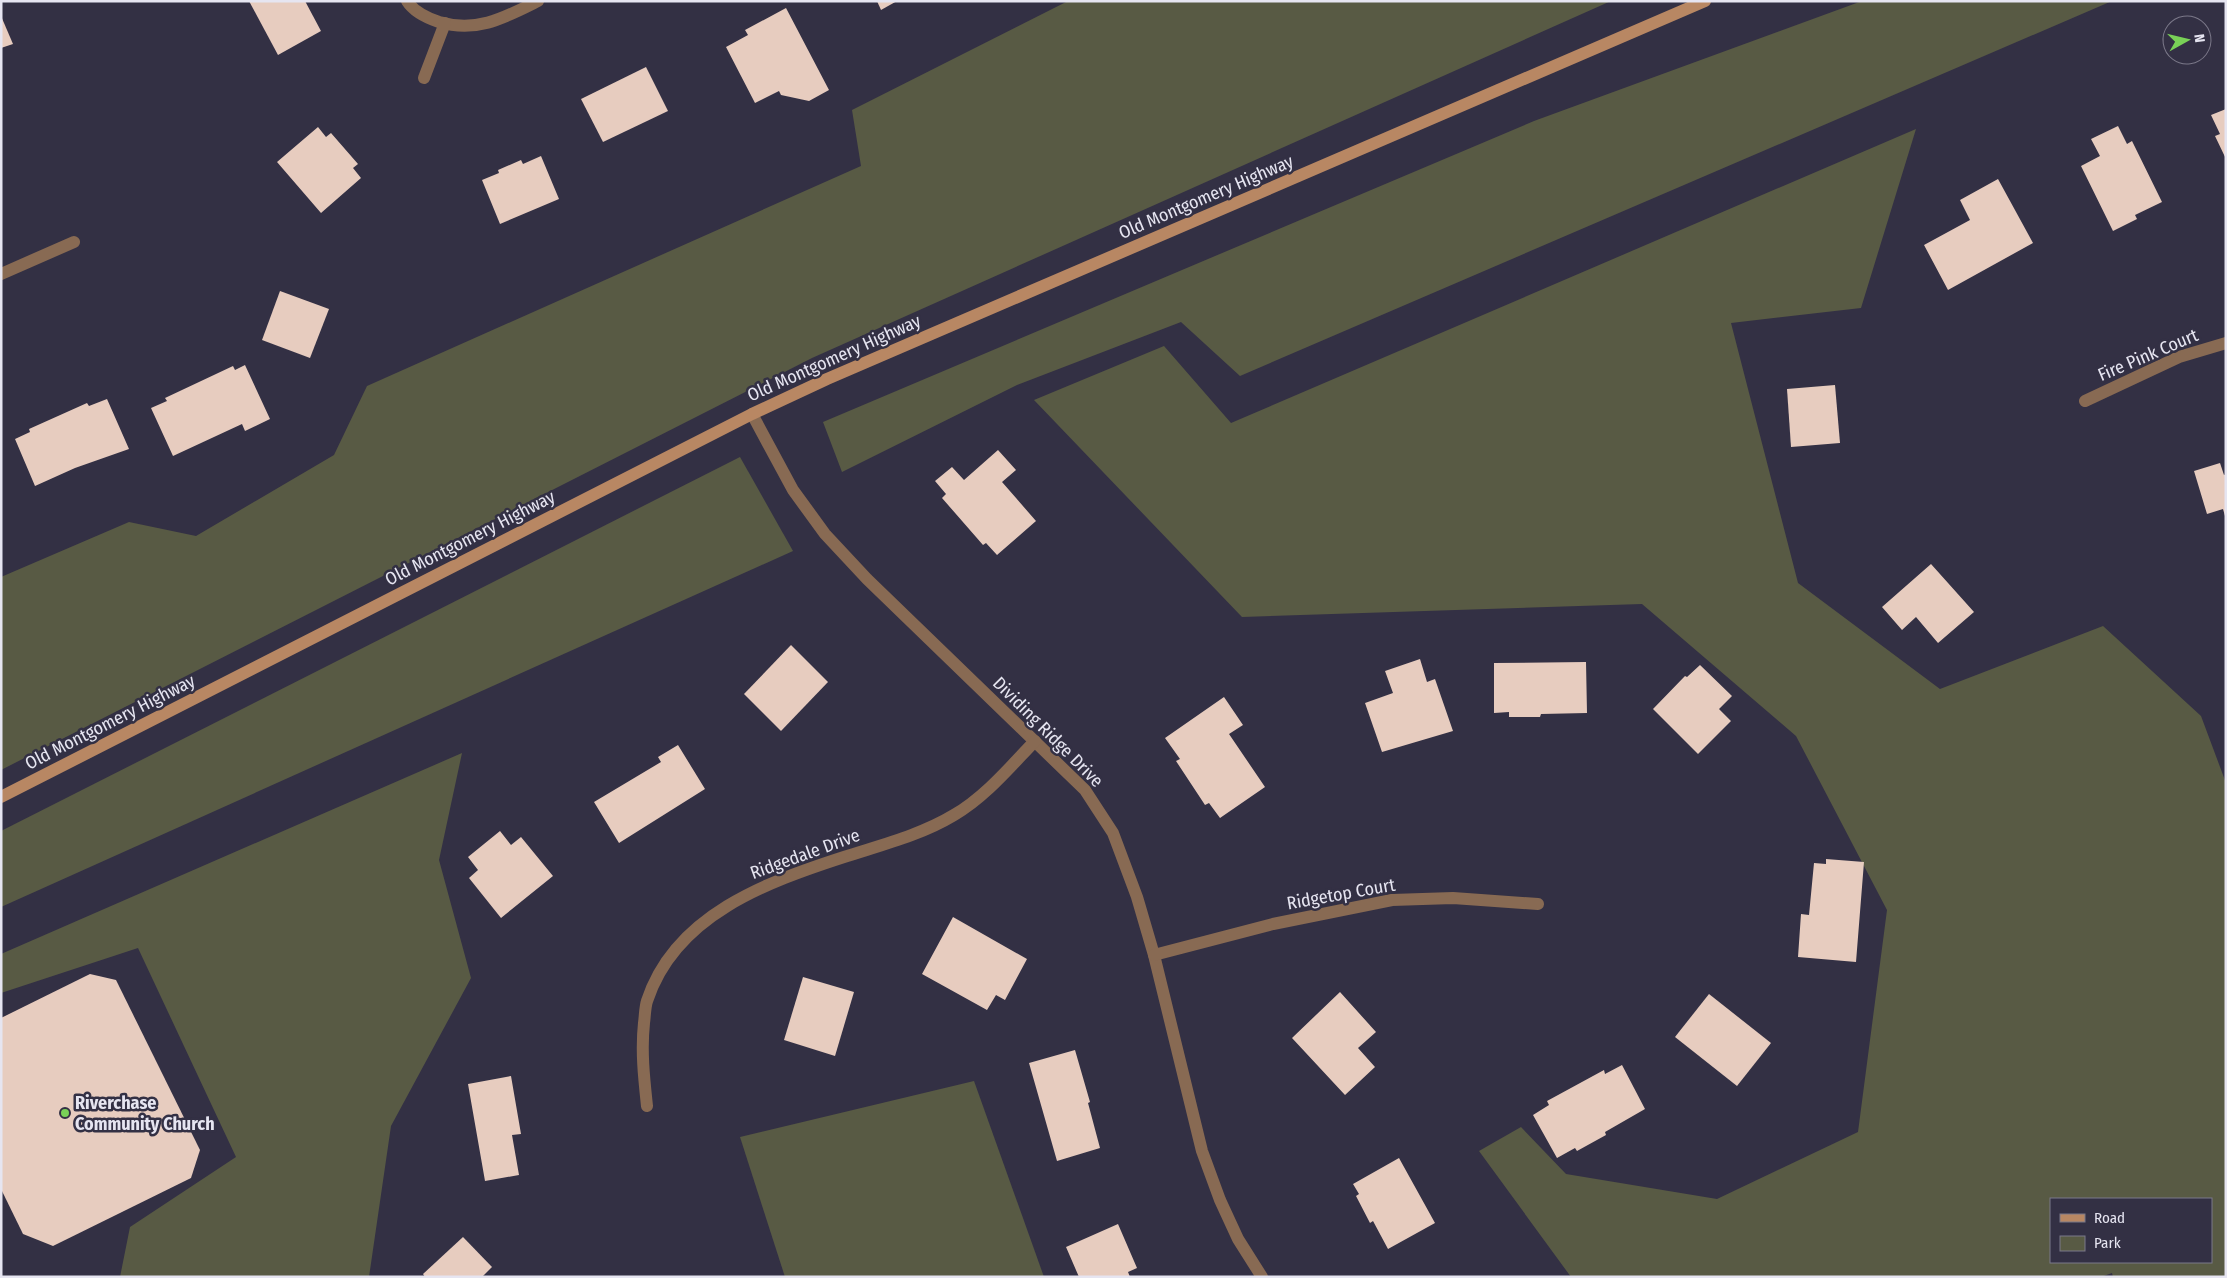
<svg xmlns="http://www.w3.org/2000/svg" width="2227" height="1278" viewBox="0 0 2227 1278" font-family="'Fira Sans Condensed',sans-serif">
<style>
.green{fill:#585a44;fill-rule:evenodd}
.building{fill:#e7ccbf}
.lines{fill:none;stroke-linecap:round;stroke-linejoin:round}
.street{stroke:#886a53;stroke-width:12}
.secondary{stroke:#b88763;stroke-width:12}
.poi-dot{fill:#79d157;stroke:#333044;stroke-width:2}
.labels{text-anchor:middle;dominant-baseline:central;stroke-width:5;stroke-linejoin:round;paint-order:stroke}
.street-label{font-size:18px;fill:#e6e5f1;stroke:#333044}
.poi-label{font-size:18px;font-weight:bold;fill:#e6e5f1;stroke:#333044;text-anchor:start}
</style>
<rect width="100%" height="100%" fill="#333044"/>
<g class="green">
<polygon points="1068,1 1611,1 812,358 1,770 1,577 129,522 196,536 334,455 367,386 861,166 852,110"/>
<polygon points="1862,1 2112,1 1240,376 1181,322 1017,385 842,472 823,422 1534,121"/>
<path d="M1916,129L1861,308L1731,323L1798,583L1940,689L2103,626L2201,716L2226,783V1277H2113L2112,1273L2101,1277H1571L1479,1151L1521,1127L1566,1174L1717,1199L1858,1132L1887,910L1796,736L1642,604L1242,617L1034,400L1164,346L1231,423ZM2051,1199H2211V1262H2051Z"/>
<polygon points="740,457 793,551 1,907 1,831"/>
<polygon points="462,753 439,860 471,978 391,1126 369,1277 120,1277 130,1227 236,1157 138,948 1,993 1,954"/>
<polygon points="974,1081 1044,1277 785,1277 740,1137"/>
</g>
<g class="building">
<polygon points="249,1 305,1 321,31 278,55"/>
<polygon points="877,1 897,1 881,10"/>
<polygon points="786,8 829,90 809,101 781,95 779,91 755,103 726,47 748,35 745,30"/>
<polygon points="1,16 13,44 1,48"/>
<polygon points="646,67 668,111 603,142 581,99"/>
<polygon points="2226,109 2226,159 2215,136 2220,134 2211,115"/>
<polygon points="2118,126 2127,144 2132,141 2162,202 2135,215 2137,219 2113,231 2081,166 2100,156 2091,139"/>
<polygon points="318,127 326,137 331,133 358,164 353,168 361,178 321,213 277,162"/>
<polygon points="541,156 559,199 500,224 482,180 499,173 498,170 521,160 523,164"/>
<polygon points="1998,179 2033,243 1948,290 1924,245 1970,220 1960,200"/>
<polygon points="280,291 329,309 310,358 262,340"/>
<polygon points="245,365 270,419 245,431 242,424 173,456 151,408 167,401 165,398 233,366 235,370"/>
<polygon points="1835,385 1840,443 1791,447 1787,389"/>
<polygon points="107,399 129,449 75,468 35,486 15,439 30,432 29,429 87,403 89,406"/>
<polygon points="998,450 1016,470 1002,482 1036,521 997,555 986,543 983,545 942,498 946,494 935,481 952,467 964,480"/>
<polygon points="2220,463 2224,475 2226,474 2225,516 2223,509 2207,514 2194,471"/>
<polygon points="1931,564 1974,612 1938,643 1916,617 1902,630 1882,607"/>
<polygon points="791,645 828,682 781,731 744,694"/>
<polygon points="1420,659 1427,682 1435,679 1453,731 1382,752 1365,703 1393,693 1385,671"/>
<polygon points="1586,662 1587,713 1541,714 1540,717 1509,717 1509,712 1494,713 1494,663"/>
<polygon points="1700,665 1732,696 1719,709 1731,721 1698,754 1653,709 1685,676 1687,677"/>
<polygon points="1224,697 1243,725 1229,734 1265,787 1220,818 1209,803 1205,805 1176,761 1180,759 1165,738"/>
<polygon points="678,745 705,789 619,843 594,802 661,762 658,757"/>
<polygon points="500,831 511,845 521,837 553,876 501,918 469,878 478,870 468,857"/>
<polygon points="1826,859 1864,862 1856,962 1798,957 1801,914 1809,915 1814,863 1826,864"/>
<polygon points="953,917 1027,959 1005,1000 996,995 987,1010 922,974"/>
<polygon points="90,974 116,980 200,1150 191,1178 53,1246 23,1234 1,1189 1,1018"/>
<polygon points="803,977 854,992 835,1056 784,1040"/>
<polygon points="1340,992 1376,1032 1358,1048 1375,1067 1345,1095 1292,1038"/>
<polygon points="1709,994 1771,1043 1737,1086 1675,1037"/>
<polygon points="1075,1050 1090,1102 1088,1103 1100,1148 1057,1161 1029,1063"/>
<polygon points="1622,1065 1645,1109 1605,1132 1606,1135 1577,1151 1575,1148 1557,1158 1533,1115 1549,1105 1547,1101 1604,1070 1605,1074"/>
<polygon points="511,1076 521,1134 512,1135 519,1175 485,1181 468,1084"/>
<polygon points="1399,1158 1435,1223 1388,1249 1373,1221 1370,1223 1356,1196 1359,1194 1353,1184"/>
<polygon points="1118,1224 1137,1268 1128,1272 1130,1277 1079,1277 1066,1247"/>
<polygon points="463,1237 492,1267 482,1277 425,1277 423,1274"/>
</g>
<g class="lines">
<g class="street">
<path d="M407,1C414,12 427,18 439,22C477,33 504,18 538,1"/>
<polyline points="424,78 445,23"/>
<polyline points="1,274 74,242"/>
<polyline points="2085,401 2179,357 2226,343"/>
<polyline points="752,414 793,490 825,534 867,579 1085,790 1113,833 1137,897 1154,955 1202,1151 1220,1200 1238,1239 1262,1277"/>
<polyline points="1154,955 1273,924 1392,900 1453,898 1538,904"/>
<path d="M647,1106C644,1078 641,1051 644,1023C645,1016 645,1007 647,1001C675,915 767,882 844,857C881,845 921,835 954,815C985,797 1010,767 1035,741"/>
</g>
<polyline class="secondary" points="1,797 752,414 827,379 1705,1"/>
</g>
<circle class="poi-dot" cx="65" cy="1113" r="5"/>
<g class="labels">
<g class="street-label">
<text transform="translate(1206 197) rotate(-23)">Old Montgomery Highway</text>
<text transform="translate(2148 355) rotate(-23)">Fire Pink Court</text>
<text transform="translate(834 358) rotate(-24)">Old Montgomery Highway</text>
<text transform="translate(470 538) rotate(-27)">Old Montgomery Highway</text>
<text transform="translate(110 722) rotate(-27)">Old Montgomery Highway</text>
<text transform="translate(1048 732) rotate(45)">Dividing Ridge Drive</text>
<text transform="translate(805 854) rotate(-20)">Ridgedale Drive</text>
<text transform="translate(1341 894) rotate(-10)">Ridgetop Court</text>
</g>
<g class="poi-label">
<text x="75" y="1103">Riverchase<tspan x="75" dy="21">Community Church</tspan></text>
</g>
</g>
<rect width="2227" height="1278" fill="none" stroke="#e6e5f1" stroke-width="5"/>
<rect x="2050" y="1198" width="162" height="65" fill="#333044" stroke="#7b7889"/>
<rect x="2060" y="1214" width="25" height="8" fill="#b88763" stroke="#7b7889"/>
<text x="2094" y="1223" font-size="15" fill="#e6e5f1">Road</text>
<rect x="2060" y="1236" width="25" height="15" fill="#585a44" stroke="#7b7889"/>
<text x="2094" y="1248" font-size="15" fill="#e6e5f1">Park</text>
<g transform="translate(2187 40) rotate(82)"><circle r="24" fill="#333044" stroke="#7b7889"/>
<path d="M0-4L9 19L0 12L-9 19Z" fill="#79d157"/>
<text y="-8" font-size="14" font-weight="bold" text-anchor="middle" fill="#e6e5f1">N</text>
</g>
</svg>
